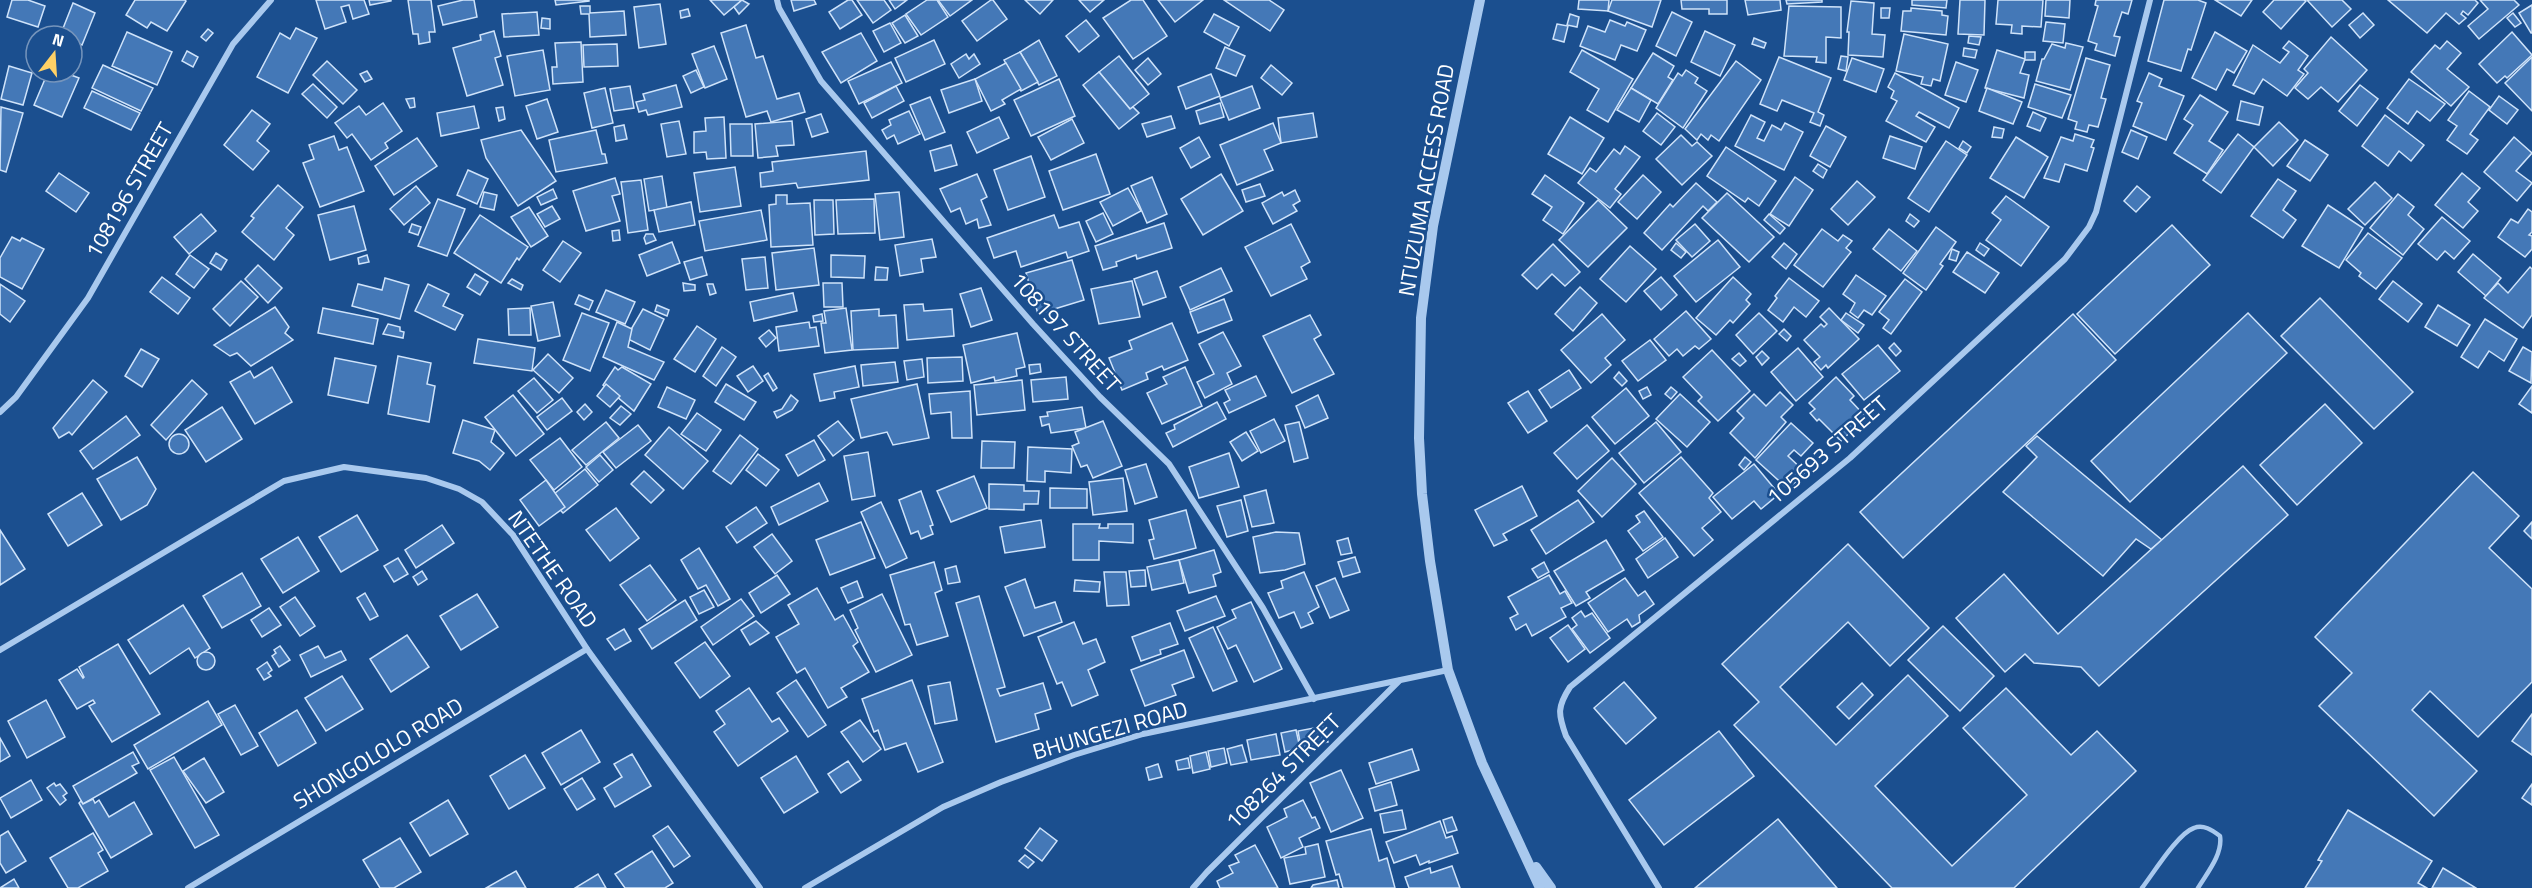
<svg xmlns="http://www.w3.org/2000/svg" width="2532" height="888" viewBox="0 0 2532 888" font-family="'Titillium Web',sans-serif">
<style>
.building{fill:#4478b7;stroke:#cfe3fa;stroke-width:1.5}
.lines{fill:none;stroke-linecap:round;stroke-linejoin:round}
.service{stroke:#a9c9ee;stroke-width:4.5}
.minor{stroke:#a9c9ee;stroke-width:6}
.tertiary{stroke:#a9c9ee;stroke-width:10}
.labels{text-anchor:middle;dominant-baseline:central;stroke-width:5;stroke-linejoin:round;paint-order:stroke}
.street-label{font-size:22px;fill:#fff;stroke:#1b4f8f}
</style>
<rect width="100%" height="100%" fill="#1b4f8f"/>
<g class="building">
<polygon points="12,0 28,0 45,6 38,27 7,17"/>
<polygon points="135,0 185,0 186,1 167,31 151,22 147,28 126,15"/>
<polygon points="316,0 364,0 369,14 353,19 349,5 341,7 346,22 325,29"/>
<polygon points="369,0 391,0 391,1 370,5"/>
<polygon points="408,0 431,0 435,32 429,32 430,42 419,44 418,34 413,34"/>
<polygon points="463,0 474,0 477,17 443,25 438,6"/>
<polygon points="555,0 589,0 589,1 556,5"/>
<polygon points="710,0 742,0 724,15"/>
<polygon points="742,0 749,4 739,14 734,7"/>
<polygon points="791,0 814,0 816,4 794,11"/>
<polygon points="848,0 852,0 862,15 840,29 829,12"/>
<polygon points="857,0 884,0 891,10 873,23"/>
<polygon points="889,0 907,0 895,9"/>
<polygon points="927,0 937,0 948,17 921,35 906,14"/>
<polygon points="938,0 972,0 950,16"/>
<polygon points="991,0 993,0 1007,19 977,41 962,21"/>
<polygon points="1025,0 1053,0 1040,14"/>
<polygon points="1079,0 1104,0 1090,12"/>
<polygon points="1131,0 1143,0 1167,36 1133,59 1103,18"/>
<polygon points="1158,0 1203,0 1175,22"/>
<polygon points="1224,0 1269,0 1284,10 1270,31"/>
<polygon points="1579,0 1609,0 1608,11 1578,9"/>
<polygon points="1612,0 1661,0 1652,27 1608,11"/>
<polygon points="1681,0 1727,0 1727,14 1709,14 1709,9 1682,9"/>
<polygon points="1745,0 1780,0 1781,10 1748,15"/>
<polygon points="1786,0 1822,0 1822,2 1787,4"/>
<polygon points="1912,0 1947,0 1946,8 1912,5"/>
<polygon points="1960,0 1985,0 1984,35 1958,34"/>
<polygon points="1998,0 2043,0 2041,27 2022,26 2022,34 2011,33 2012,25 1996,24"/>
<polygon points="2046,0 2070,0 2069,18 2045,16"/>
<polygon points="2096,0 2132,0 2128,14 2122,12 2114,36 2120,37 2115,56 2095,50 2097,44 2088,41 2098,6 2095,5"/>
<polygon points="2164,0 2198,0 2206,3 2191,50 2188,49 2181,71 2148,61"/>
<polygon points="2215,0 2252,0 2241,16"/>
<polygon points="2274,0 2304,0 2306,1 2281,29 2263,12"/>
<polygon points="2307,0 2342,0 2351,9 2332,27"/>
<polygon points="2388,0 2475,0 2478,3 2468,15 2463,11 2461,14 2466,18 2459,24 2446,13 2427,33"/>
<polygon points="2480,0 2514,0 2519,5 2479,39 2468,26 2488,9"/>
<polygon points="1851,1 1874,3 1872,34 1885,35 1883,57 1848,55 1849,32 1847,32"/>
<polygon points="73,3 95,13 82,45 72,41 72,36 60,36"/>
<polygon points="660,4 666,44 639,48 634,7"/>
<polygon points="2532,5 2532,33 2531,33 2519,13"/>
<polygon points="580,6 590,6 590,13 624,11 626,35 590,37 589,14 581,14"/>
<polygon points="1789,6 1841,7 1841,38 1826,37 1826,63 1816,62 1817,57 1784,56"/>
<polygon points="1881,8 1890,8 1889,18 1881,18"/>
<polygon points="1911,8 1942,11 1942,15 1948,16 1946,35 1901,31 1903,11 1911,11"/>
<polygon points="688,9 690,16 681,18 680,11"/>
<polygon points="537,12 539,35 504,37 502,14"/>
<polygon points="1672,12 1692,22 1676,56 1656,46"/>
<polygon points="2363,13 2374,25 2360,38 2349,25"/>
<polygon points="2513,13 2521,23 2515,27 2507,18"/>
<polygon points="1214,14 1239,27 1229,46 1204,32"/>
<polygon points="1570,14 1579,17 1577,27 1567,25"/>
<polygon points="905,15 918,36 905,43 892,23"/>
<polygon points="542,18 550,19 550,29 541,28"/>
<polygon points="1086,20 1099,36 1079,52 1066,36"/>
<polygon points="1610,20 1625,26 1627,22 1646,30 1637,51 1621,45 1615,60 1580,46 1588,26 1605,32"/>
<polygon points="2046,22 2065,24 2063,43 2043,41"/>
<polygon points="890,23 901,43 884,52 873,31"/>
<polygon points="1557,24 1568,26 1564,42 1553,39"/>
<polygon points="746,25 756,58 763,56 777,99 799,93 805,112 771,122 767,111 746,117 721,33"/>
<polygon points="296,28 317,38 288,93 257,77 280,33 290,39"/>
<polygon points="208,29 213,33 206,41 201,37"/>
<polygon points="494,31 501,56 495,58 503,85 467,96 453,48 481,40 480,35"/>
<polygon points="1705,31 1735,45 1720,76 1691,62"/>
<polygon points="127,32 172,52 157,85 112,66"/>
<polygon points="2215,32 2247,51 2234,73 2227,69 2216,90 2192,78"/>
<polygon points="2512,32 2532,55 2507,78 2505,76 2497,83 2479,64"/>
<polygon points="861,33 877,61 841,83 822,52"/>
<polygon points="1904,34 1948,44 1940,81 1933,79 1931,86 1921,84 1923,77 1896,71"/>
<polygon points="1969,36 1981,37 1979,45 1968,43"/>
<polygon points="2331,37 2367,70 2338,102 2321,87 2308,99 2295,88 2308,73 2304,69"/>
<polygon points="1754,38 1766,43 1764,48 1752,44"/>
<polygon points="934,40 945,64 906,82 895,58"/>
<polygon points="1039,40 1057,76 1039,85 1020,52"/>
<polygon points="2289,41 2308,56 2298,70 2304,74 2287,96 2263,79 2254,94 2233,85 2253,45 2280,63 2289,52 2283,48"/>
<polygon points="2447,41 2461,53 2447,69 2469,87 2451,106 2411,72 2435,45 2440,49"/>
<polygon points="581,42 583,82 553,84 552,67 557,67 555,43"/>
<polygon points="2066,43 2083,47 2070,90 2036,81 2042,59 2044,59 2052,44 2065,48"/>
<polygon points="617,44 618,66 584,67 583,45"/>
<polygon points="714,46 727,79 705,88 692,54"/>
<polygon points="1225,47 1245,56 1236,76 1216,68"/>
<polygon points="1964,48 1977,50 1975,58 1963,56"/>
<polygon points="543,50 550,90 515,96 507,56"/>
<polygon points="1582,50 1633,79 1608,122 1587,110 1599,89 1570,72"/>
<polygon points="1997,50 2025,59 2020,73 2029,75 2024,98 1985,88"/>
<polygon points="187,51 198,57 193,67 182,61"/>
<polygon points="1020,52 1038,82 1021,91 1004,60"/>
<rect x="2025" y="52" width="10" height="8"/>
<polygon points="1653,53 1674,66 1668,77 1673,80 1658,104 1631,88"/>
<polygon points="966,54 969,59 974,54 980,64 959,78 951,64"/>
<polygon points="1119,56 1149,94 1130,109 1099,72"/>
<polygon points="1841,56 1848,57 1846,71 1838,69"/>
<polygon points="1779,57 1831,78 1818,112 1824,115 1820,126 1810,122 1814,113 1782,100 1777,111 1760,104"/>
<polygon points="2532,57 2532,111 2505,83"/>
<polygon points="1148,58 1161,74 1148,85 1135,70"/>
<polygon points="1852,58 1884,69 1876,92 1844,80"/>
<polygon points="2086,58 2110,65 2101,98 2106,99 2098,127 2089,125 2087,132 2075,129 2077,122 2068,119"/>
<polygon points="327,61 357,90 343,104 313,75"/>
<polygon points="1736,61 1761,80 1719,141 1711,135 1708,140 1701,134 1697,140 1685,129"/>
<polygon points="891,62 902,83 859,104 848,81"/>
<polygon points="1956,62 1978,70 1966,102 1945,95"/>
<polygon points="1006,63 1021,89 1002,100 1005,104 991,111 975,79"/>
<polygon points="103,65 153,88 141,111 92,88"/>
<polygon points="1271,65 1292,83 1282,95 1261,78"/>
<polygon points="9,66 32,73 23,105 1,99"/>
<polygon points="72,69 73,70 71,75 79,78 62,117 34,105 48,72 58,75 59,72 72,72"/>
<polygon points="696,70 704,87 691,93 683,76"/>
<polygon points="1686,70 1698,78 1695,83 1707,91 1683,128 1656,108 1678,73 1682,76"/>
<polygon points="367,71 372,79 365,82 360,74"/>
<polygon points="1099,72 1130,109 1133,107 1139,113 1119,129 1083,85"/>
<polygon points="1895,73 1959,108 1949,128 1919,112 1916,116 1935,127 1926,142 1886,121 1897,101 1891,98 1894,91 1888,87"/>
<polygon points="2149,73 2162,79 2159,86 2184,96 2166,140 2133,126 2142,103 2137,101"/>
<polygon points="1211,74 1220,96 1186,109 1178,87"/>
<polygon points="975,79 982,101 949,113 941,90"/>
<polygon points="1059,79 1075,116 1031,136 1014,100"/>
<polygon points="2409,79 2445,104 2430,121 2417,111 2408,124 2387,108"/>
<polygon points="313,84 337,107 327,118 302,94"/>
<polygon points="2035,84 2071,95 2062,118 2028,107"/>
<polygon points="676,85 682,107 648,115 646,110 639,112 636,102 645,100 643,94"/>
<polygon points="2360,85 2378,99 2357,126 2339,111"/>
<polygon points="630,86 634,108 614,111 610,89"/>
<polygon points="896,86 904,101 872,118 864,103"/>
<polygon points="1252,86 1260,108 1229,120 1220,98"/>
<polygon points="605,88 613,123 592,128 584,93"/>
<polygon points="1631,88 1651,100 1639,122 1617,110"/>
<polygon points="1987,88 2022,102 2013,124 1979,111"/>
<polygon points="92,91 140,113 131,130 84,108"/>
<polygon points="2469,91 2490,107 2470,134 2478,140 2467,154 2447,140 2457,126 2448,120"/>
<polygon points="2200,95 2228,112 2209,141 2223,150 2207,174 2174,153 2193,125 2184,119"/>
<polygon points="2499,96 2518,110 2507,124 2489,110"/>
<polygon points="930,97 945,132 925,140 910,105"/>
<polygon points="414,98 415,107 410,108 406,99"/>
<polygon points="547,99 558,132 537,139 526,106"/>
<polygon points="2241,101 2263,107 2259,125 2237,120"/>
<polygon points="383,103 402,131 385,143 388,148 371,160 352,134 347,138 335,123 359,106 366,115"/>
<polygon points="1220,103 1224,117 1200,124 1196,111"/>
<polygon points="474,106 479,128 441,136 437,113"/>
<polygon points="1,107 23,113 6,172 0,170"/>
<polygon points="503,107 505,119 499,121 496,108"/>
<polygon points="252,110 270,124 257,141 269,151 253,170 224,145"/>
<polygon points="909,111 920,134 898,144 894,135 887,139 882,130 891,125 889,120"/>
<polygon points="2033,112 2046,118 2040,131 2027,126"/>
<polygon points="1313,113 1317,137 1281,143 1278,118"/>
<polygon points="1657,113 1675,127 1661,145 1643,131"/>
<polygon points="821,114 828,132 812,137 806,119"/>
<polygon points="1751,115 1765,122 1757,138 1764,141 1772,125 1781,130 1785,123 1803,132 1784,170 1735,146"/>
<polygon points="2385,115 2424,145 2411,161 2399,151 2388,166 2362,146"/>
<polygon points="1171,116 1175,128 1147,137 1142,124"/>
<polygon points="724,117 726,158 707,159 706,152 694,153 694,132 706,131 705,118"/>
<polygon points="999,117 1009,138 977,153 967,132"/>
<polygon points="1570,117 1604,138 1582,174 1548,154"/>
<polygon points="1072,119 1084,143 1051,160 1038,137"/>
<polygon points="679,121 686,154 667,157 661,124"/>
<polygon points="792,121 794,145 776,146 778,156 758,158 755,124"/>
<polygon points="2279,122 2298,140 2273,166 2254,147"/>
<polygon points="1273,123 1281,143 1264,150 1273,170 1237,185 1220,145"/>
<polygon points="730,124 752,124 753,156 731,156"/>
<polygon points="624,125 627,139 616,141 614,127"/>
<polygon points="1826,126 1846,137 1830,167 1810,156"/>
<polygon points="1994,127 2004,129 2002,138 1992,137"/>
<polygon points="521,130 556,181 518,206 486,158 481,140"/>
<polygon points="596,130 602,154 605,154 607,163 556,172 549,140"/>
<polygon points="2131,130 2147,137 2138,159 2122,152"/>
<polygon points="2075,134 2094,140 2091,147 2094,148 2087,171 2065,164 2059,182 2044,178 2061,137 2073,141"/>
<polygon points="2238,134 2254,147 2221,193 2203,180"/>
<polygon points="1681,135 1692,146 1697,142 1712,156 1682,185 1656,159"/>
<polygon points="334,136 339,150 347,147 364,191 320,207 303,163 314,159 309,145"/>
<polygon points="1890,136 1922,147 1915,169 1883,158"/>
<polygon points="1199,137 1210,157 1191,168 1180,148"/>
<polygon points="2016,137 2048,157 2024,198 1990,178"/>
<polygon points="2514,137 2532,153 2516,171 2532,183 2517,201 2484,172"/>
<polygon points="417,138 437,166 394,195 375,166"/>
<polygon points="2305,140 2328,155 2310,181 2287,166"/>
<polygon points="1946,141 1967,155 1929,212 1908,198"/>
<polygon points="1963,141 1971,147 1967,153 1959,148"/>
<polygon points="951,145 957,165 935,171 930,151"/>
<polygon points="1625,146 1640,157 1615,189 1621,194 1610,208 1578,183 1590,168 1596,172 1614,149 1620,154"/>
<polygon points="1726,147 1776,181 1759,206 1748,198 1745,202 1707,176"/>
<polygon points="866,151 869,180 798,188 796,183 761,187 760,173 773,171 772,162"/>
<polygon points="1096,154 1110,194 1063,210 1049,171"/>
<polygon points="1031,156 1045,197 1008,210 994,170"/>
<polygon points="1818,164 1827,170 1823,178 1813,171"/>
<polygon points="735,167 741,206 700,212 694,173"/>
<polygon points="468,170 488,179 477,204 457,195"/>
<polygon points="59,173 89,193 76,212 46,191"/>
<polygon points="2462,173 2480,188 2468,202 2478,211 2463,228 2435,205"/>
<polygon points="977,174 987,197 981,200 991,225 979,228 977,219 966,224 960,208 951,212 940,189"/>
<polygon points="1221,174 1243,211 1203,235 1181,199"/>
<polygon points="1545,175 1584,203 1563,234 1543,220 1552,207 1532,194"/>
<polygon points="1643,175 1661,192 1637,219 1618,202"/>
<polygon points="662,176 667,208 649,211 644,179"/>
<polygon points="1152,177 1167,214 1147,223 1131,186"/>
<polygon points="1795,177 1813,190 1789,226 1770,214"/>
<polygon points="615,178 620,194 612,196 620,221 586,231 573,191"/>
<polygon points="2278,179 2296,191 2283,210 2296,220 2283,238 2251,216"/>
<polygon points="641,180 648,230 628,233 621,182"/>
<polygon points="1857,181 1875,197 1848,225 1831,209"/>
<polygon points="2375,182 2392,198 2365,225 2348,209"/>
<polygon points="1696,183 1717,202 1708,211 1703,206 1662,250 1644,233 1670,204 1673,207"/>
<polygon points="1260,184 1265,196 1246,202 1242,190"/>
<polygon points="278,185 303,207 286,228 294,235 274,260 242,232 254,218 251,216"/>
<polygon points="416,186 430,203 404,225 390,209"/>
<polygon points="2137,186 2150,197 2136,212 2124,201"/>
<polygon points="1128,188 1141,211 1113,226 1100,202"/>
<polygon points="553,189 557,198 541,205 537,197"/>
<polygon points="1295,190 1300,201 1293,205 1297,211 1273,224 1262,203 1282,192 1284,196"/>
<polygon points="484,192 497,195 494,210 480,207"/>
<polygon points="899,192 904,237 880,240 875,194"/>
<polygon points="1727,193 1774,237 1749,262 1702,218"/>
<polygon points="2398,194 2414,207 2408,215 2424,229 2403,255 2370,228"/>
<polygon points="776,195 787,195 787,204 810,203 813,245 771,247 769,205 776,204"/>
<polygon points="2006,196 2049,227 2021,266 1986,240 2001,220 1992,213"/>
<polygon points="438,199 465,209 447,256 418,246"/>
<polygon points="874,199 875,233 838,234 836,200"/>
<polygon points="814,200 833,200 834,234 815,235"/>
<polygon points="1598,200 1627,228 1588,267 1559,240"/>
<polygon points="691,202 695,225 659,232 654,210"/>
<polygon points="2328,205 2363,228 2339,268 2302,246"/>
<polygon points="354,206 366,250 330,260 318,215"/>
<polygon points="552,206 560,219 545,227 537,214"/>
<polygon points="529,207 548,236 531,247 511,217"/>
<polygon points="2528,209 2532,212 2532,232 2529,235 2532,236 2532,249 2525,257 2498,237 2511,219 2518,223"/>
<polygon points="761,210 767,240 705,251 699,221"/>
<polygon points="1103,213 1113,234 1096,242 1086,221"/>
<polygon points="201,214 216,231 189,254 174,237"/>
<polygon points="1769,214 1785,228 1780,234 1764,220"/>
<polygon points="1910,214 1919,221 1914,227 1906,221"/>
<polygon points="480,215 528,247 519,260 517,258 501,283 454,253"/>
<polygon points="1054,215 1059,228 1079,222 1089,251 1068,258 1066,252 1021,267 1016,251 994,258 987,238"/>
<polygon points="2442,217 2470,241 2454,259 2445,251 2437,260 2418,244"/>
<polygon points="1164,223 1172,248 1137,259 1136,255 1116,262 1117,266 1103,270 1095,246"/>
<polygon points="412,224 421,227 418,235 409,232"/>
<polygon points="1291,224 1310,262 1301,267 1307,279 1271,296 1245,247"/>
<polygon points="1695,224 1710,241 1692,257 1676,240"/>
<polygon points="2172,225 2210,265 2115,354 2077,314"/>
<polygon points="1936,227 1956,242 1940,264 1943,266 1926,290 1903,273"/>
<polygon points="1822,229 1838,241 1843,235 1852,241 1846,248 1851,252 1823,287 1794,265"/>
<polygon points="1889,229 1917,251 1901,271 1873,249"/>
<polygon points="619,230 620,240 613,241 612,231"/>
<polygon points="2368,233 2402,258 2376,289 2359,276 2361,273 2346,260"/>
<polygon points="646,234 653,234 656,240 646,244 644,238"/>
<polygon points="12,237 20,241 22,238 44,249 22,289 0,277 0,258"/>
<polygon points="932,239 936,257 921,259 923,272 900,276 895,245"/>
<polygon points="1718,240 1740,267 1696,302 1674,276"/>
<polygon points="563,241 581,253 560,282 543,270"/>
<polygon points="672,242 680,263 647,276 639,255"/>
<polygon points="1676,243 1686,252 1681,258 1671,250"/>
<polygon points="1784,243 1797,254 1786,269 1772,257"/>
<polygon points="1980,243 1989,249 1984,256 1976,250"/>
<polygon points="1553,244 1580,272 1565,286 1552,274 1537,289 1522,275"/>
<polygon points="1630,246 1656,269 1626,302 1600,279"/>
<polygon points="814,248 819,285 776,290 772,253"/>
<polygon points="1952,249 1959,252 1956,261 1949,259"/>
<polygon points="1967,252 1999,273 1985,293 1953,272"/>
<polygon points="216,253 227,260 221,270 210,263"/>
<polygon points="2473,254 2501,278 2486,296 2458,272"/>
<polygon points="190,255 209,269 194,288 176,274"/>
<polygon points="367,255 369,262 359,264 358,258"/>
<polygon points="831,255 865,256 864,278 831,277"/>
<polygon points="702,257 707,275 690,280 684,262"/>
<polygon points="765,257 768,288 746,290 742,259"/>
<polygon points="1072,260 1084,300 1038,314 1026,273"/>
<polygon points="258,265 282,288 268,303 245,279"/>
<polygon points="876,267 888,268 887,280 875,280"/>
<polygon points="2530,267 2532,269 2532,315 2523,328 2484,298 2498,283 2508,293"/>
<polygon points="1221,268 1232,291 1190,310 1180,287"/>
<polygon points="1157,271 1166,297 1143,305 1134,279"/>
<polygon points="475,274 488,282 480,295 467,287"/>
<polygon points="1856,275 1886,296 1872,315 1864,310 1858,318 1850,312 1855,303 1843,294"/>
<polygon points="162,277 190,298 178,314 150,292"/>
<polygon points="1661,277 1677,295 1661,310 1644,291"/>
<polygon points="1733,277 1751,294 1746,300 1750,304 1733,323 1730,320 1716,335 1696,318"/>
<polygon points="385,278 409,285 400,319 352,306 358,284 382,290"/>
<polygon points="1789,278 1819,301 1806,317 1794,307 1783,322 1768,310 1777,298 1775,296"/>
<polygon points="512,279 523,285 521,290 508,283"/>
<polygon points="1905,279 1922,292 1891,334 1883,328 1889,320 1879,312"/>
<polygon points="241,281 258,297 230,326 213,309"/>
<polygon points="1132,281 1140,317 1099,324 1091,289"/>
<polygon points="2393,281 2422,304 2408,322 2379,299"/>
<polygon points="683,283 695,285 695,290 684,291"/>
<polygon points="823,283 842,283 843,307 824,307"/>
<polygon points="0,284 25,301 10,322 0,314"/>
<polygon points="428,284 449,294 443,306 463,315 455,330 415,311"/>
<polygon points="707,284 713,284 716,293 710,295"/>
<polygon points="1580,287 1597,303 1573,331 1555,314"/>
<polygon points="981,288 992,320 971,327 960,294"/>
<polygon points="606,290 635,302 625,324 596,312"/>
<polygon points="793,293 797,311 754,321 750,302"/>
<polygon points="579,295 593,301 589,310 575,304"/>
<polygon points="2320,298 2413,392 2374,429 2281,336"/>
<polygon points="1224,299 1232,320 1198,333 1190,312"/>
<polygon points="553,302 560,336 538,341 531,306"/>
<polygon points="923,304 924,311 952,309 954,336 907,340 904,305"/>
<polygon points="657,305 669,310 667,316 655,311"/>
<polygon points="2438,305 2470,325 2457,346 2425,327"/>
<polygon points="275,307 289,327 285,333 293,340 251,366 237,353 230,356 214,345"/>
<polygon points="323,308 378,319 373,344 318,333"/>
<polygon points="530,308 531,335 509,335 508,309"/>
<polygon points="846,308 852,350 825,353 821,323 826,323 824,311"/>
<polygon points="1829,308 1859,339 1828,368 1826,365 1821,370 1814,362 1820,357 1804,340 1821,324 1824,327 1827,324 1820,317"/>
<polygon points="643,309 664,319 650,350 626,338"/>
<polygon points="879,309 879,316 896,315 898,348 853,350 851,311"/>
<polygon points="1686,311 1711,339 1699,349 1695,346 1683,356 1677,349 1669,356 1654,339"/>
<polygon points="582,313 609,323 590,371 563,360"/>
<polygon points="1759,313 1777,331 1753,354 1736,335"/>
<polygon points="1846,313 1864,325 1858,333 1841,320"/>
<polygon points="2248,313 2287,353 2130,502 2091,461"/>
<polygon points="822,314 823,321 814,322 813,316"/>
<polygon points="1602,314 1625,340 1605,358 1611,365 1591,383 1561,350"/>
<polygon points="2073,314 2116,360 1903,558 1860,512"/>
<polygon points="1310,315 1321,335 1314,339 1334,374 1292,393 1263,336"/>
<polygon points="2485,319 2517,339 2504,361 2489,351 2478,368 2461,357"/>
<polygon points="617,322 632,329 628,347 664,362 654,380 603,357"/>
<polygon points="809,322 810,328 816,327 819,346 779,351 776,327"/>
<polygon points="1172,323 1188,360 1164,370 1162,366 1146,373 1148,379 1122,390 1109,358 1132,349 1129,341"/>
<polygon points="388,324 400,327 400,331 404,332 403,338 383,334"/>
<polygon points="697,326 716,339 695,372 674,359"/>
<polygon points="1784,329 1791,336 1787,341 1779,334"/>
<polygon points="769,330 776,338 766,347 759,338"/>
<polygon points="1223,332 1241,366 1227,373 1232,384 1205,398 1197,382 1214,374 1199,344"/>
<polygon points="1017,333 1025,367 1016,369 1017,376 995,381 994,377 971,383 963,345"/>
<polygon points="478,339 535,348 532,371 474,363"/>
<polygon points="1650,340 1666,360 1638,381 1622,361"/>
<polygon points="1894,343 1901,351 1896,356 1889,348"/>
<polygon points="1878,345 1900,371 1864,400 1842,374"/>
<polygon points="722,347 736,357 716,386 703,376"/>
<polygon points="2523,347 2532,352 2531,383 2509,371"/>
<polygon points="1798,348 1823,377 1796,401 1771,372"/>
<polygon points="141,349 159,359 142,387 125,376"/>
<polygon points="1712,350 1750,391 1718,421 1698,401 1702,397 1683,377"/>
<polygon points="1762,351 1769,358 1762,365 1756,357"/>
<polygon points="1739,353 1746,361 1740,366 1732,359"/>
<polygon points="548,354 573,378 559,393 533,370"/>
<polygon points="398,356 431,363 427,384 435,386 429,422 388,414"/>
<polygon points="962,357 963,381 928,383 927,358"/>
<polygon points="335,358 376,366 368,403 328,395"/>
<polygon points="922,359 924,377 907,380 904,361"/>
<polygon points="895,362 898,382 863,386 861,365"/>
<polygon points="1040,364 1041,372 1030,374 1029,365"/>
<polygon points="753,366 763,381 748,392 737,376"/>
<polygon points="855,366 859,387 834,392 835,398 820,401 814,374"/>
<polygon points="272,367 292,402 255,424 230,382 250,371 254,378"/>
<polygon points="615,367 618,370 622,367 651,384 634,411 603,385"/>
<polygon points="1185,367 1202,406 1162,424 1147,393 1167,384 1163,377"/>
<polygon points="1569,370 1581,388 1551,408 1539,390"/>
<polygon points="1619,372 1627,381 1622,386 1614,378"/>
<polygon points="768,373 777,388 773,391 764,376"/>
<polygon points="1256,376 1266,396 1229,413 1224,403 1230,400 1225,390"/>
<polygon points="1066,377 1068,399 1033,402 1031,380"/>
<polygon points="1836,377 1854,396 1850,400 1866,417 1841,441 1819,419 1817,421 1810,413 1815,409 1809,403"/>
<polygon points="534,378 553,400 537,413 518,391"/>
<polygon points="93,380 107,392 72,435 69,432 59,438 53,428"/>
<polygon points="192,380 207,394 166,440 151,425"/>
<polygon points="1022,380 1025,410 977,415 974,385"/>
<polygon points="606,384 620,396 610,407 597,396"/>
<polygon points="726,384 756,402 744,420 715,402"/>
<polygon points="917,384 929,438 893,445 887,432 861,438 851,399"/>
<polygon points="2532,386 2532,413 2519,404"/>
<polygon points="667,387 695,400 686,419 658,407"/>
<polygon points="1647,387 1651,395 1643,399 1639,391"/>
<polygon points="1671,387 1677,392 1671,399 1665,394"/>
<polygon points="1626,388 1649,416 1615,444 1592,417"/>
<polygon points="970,391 972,438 952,438 951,412 931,414 929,394"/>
<polygon points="1528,391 1547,421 1528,433 1508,403"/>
<polygon points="1780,392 1793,405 1781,417 1786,422 1755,458 1730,433 1744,418 1737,411 1754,394 1766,406"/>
<polygon points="1680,394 1710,422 1687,447 1656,419"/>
<polygon points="513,395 544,434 516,456 485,417"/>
<polygon points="791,395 798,401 792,410 777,418 774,412 782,409"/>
<polygon points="1318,395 1328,418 1305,428 1296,406"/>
<polygon points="562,398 572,411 547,430 537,417"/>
<polygon points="1217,402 1226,419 1173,447 1166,433 1175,429 1174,425"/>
<polygon points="585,404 592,412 584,420 577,412"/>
<polygon points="2325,404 2362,443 2297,505 2260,465"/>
<polygon points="621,406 631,414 620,425 610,418"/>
<polygon points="222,407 242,439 206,462 185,430"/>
<polygon points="1082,407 1086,428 1051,433 1049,424 1042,426 1040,417 1048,416 1047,412"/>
<polygon points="697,413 721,430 706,451 681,434"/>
<polygon points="126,416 140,435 93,469 80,451"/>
<polygon points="1274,419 1285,441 1261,453 1250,431"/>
<polygon points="463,420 495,430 491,442 504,453 490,470 479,461 453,453"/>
<polygon points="838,421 854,440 833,456 818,436"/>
<polygon points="1103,421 1122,466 1093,478 1087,465 1081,467 1072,446 1079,443 1075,432"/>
<polygon points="606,422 619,438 586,465 572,450"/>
<polygon points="1299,422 1308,458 1294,462 1285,425"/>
<polygon points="1656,422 1681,452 1644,483 1619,453"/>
<polygon points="1791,423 1813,443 1801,456 1794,450 1788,456 1805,472 1789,490 1756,460"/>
<polygon points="638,425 651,441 616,468 603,452"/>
<polygon points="1587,425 1609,451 1577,479 1554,453"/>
<polygon points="669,427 708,461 683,489 645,455"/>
<polygon points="1246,432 1258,451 1242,461 1230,442"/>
<circle cx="179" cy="444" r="10"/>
<polygon points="740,435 758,449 731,484 713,471"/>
<polygon points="2037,436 2162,540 2151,549 2136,539 2103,576 2003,492 2037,457 2026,446"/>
<polygon points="560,438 582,467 554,490 530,460"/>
<polygon points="814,440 825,460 798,476 786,455"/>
<polygon points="982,441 1015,442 1014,468 981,468"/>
<polygon points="1028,447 1072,449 1071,473 1045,471 1045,482 1027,481"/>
<polygon points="868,452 875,496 852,500 844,456"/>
<polygon points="1229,453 1239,487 1199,498 1189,467"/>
<polygon points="758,454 779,470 766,486 746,470"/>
<polygon points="600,455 613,470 599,482 586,467"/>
<polygon points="137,457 156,489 147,505 121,520 97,479"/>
<polygon points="1681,457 1713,493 1709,498 1721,512 1702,528 1713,540 1694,556 1639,493"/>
<polygon points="1745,457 1751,462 1744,470 1739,465"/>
<polygon points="1612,458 1636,484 1602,517 1578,491"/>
<polygon points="1146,464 1157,497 1135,504 1125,470"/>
<polygon points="1754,464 1779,494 1761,509 1754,501 1732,519 1713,497"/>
<polygon points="2243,466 2288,515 2099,686 2081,667 2034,663 2025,654 2005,672 1956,618 2004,574 2058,634"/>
<polygon points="585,469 598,485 563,513 549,498"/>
<polygon points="644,471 664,490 651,503 631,484"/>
<polygon points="2473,472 2519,516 2489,548 2532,589 2532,682 2478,737 2430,691 2412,710 2477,771 2434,816 2319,706 2352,673 2315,637"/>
<polygon points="974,476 987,508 951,522 937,491"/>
<polygon points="1123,478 1127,511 1093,515 1089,482"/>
<polygon points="546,480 565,507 539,526 520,500"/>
<polygon points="819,483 828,501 779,525 771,507"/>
<polygon points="989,484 1024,485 1024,491 1039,491 1038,504 1024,504 1024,510 989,509"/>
<polygon points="1522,486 1537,516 1503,534 1507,540 1494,546 1475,510"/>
<polygon points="1050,488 1087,489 1087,508 1050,508"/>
<polygon points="1266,490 1274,523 1252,527 1244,496"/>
<polygon points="921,491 933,525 930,526 933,534 921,539 918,531 911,534 899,500"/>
<polygon points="82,493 102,525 68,546 48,514"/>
<polygon points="1241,500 1248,531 1227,537 1217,506"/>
<polygon points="1578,500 1594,522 1546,554 1531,530"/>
<polygon points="881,502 907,558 886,568 861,512"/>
<polygon points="756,507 767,523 737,543 726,527"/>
<polygon points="616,508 639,538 610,561 586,530"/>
<polygon points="1186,510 1196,548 1154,559 1149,540 1154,539 1149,520"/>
<polygon points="1644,511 1663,537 1643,551 1628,531 1640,522 1636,516"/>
<polygon points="357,515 378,550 341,572 319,537"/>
<polygon points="1041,520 1045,547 1005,553 1000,527"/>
<polygon points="861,522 875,558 830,575 816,540"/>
<polygon points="2532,522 2532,539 2524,531"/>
<polygon points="1073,524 1100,524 1099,528 1108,528 1108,524 1133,524 1133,543 1099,541 1099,560 1073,560"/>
<polygon points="442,525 454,543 416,568 405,550"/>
<polygon points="0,530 25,569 0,585"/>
<polygon points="1276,532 1299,533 1305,564 1285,570 1260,573 1253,537"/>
<polygon points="772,534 792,561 775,574 754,547"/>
<polygon points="298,537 319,571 283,593 261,559"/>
<polygon points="1348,538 1352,553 1341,555 1337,541"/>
<polygon points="1665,538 1678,557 1648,578 1636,559"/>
<polygon points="1606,540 1624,570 1586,592 1590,598 1576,606 1554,571"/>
<polygon points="1848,544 1929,628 1890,666 1848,622 1780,687 1836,745 1908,675 1948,716 1875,786 1952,866 2027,795 1963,728 2006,688 2071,755 2097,731 2136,771 2014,888 1892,888 1734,725 1759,702 1722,664"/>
<polygon points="699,548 730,599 718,606 706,585 698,589 681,560"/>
<polygon points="1214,550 1221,572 1213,575 1216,586 1189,593 1179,560"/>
<polygon points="1355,557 1360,572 1343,577 1338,562"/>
<polygon points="398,558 408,574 394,582 384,566"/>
<polygon points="1179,560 1184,583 1152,590 1147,567"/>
<polygon points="934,562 942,590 935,593 948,636 917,645 910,624 905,625 890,575"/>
<polygon points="1544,562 1549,572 1538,578 1532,569"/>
<polygon points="650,565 676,600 647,621 620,585"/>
<polygon points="956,566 960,582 948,584 945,569"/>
<polygon points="1145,570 1146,586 1131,587 1129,571"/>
<polygon points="422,571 427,579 418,585 413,577"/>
<polygon points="1104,572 1126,572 1129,605 1107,606"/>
<polygon points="1304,572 1319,607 1308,613 1313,623 1301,628 1294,612 1279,618 1268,593 1283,588 1281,581"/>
<polygon points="242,573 261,606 222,628 203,596"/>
<polygon points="777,575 790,594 761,613 749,593"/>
<polygon points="1549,575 1560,594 1565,591 1572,603 1561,608 1566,617 1532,636 1526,624 1516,630 1510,618 1518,614 1508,597"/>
<polygon points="1335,578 1349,610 1330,618 1316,586"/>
<polygon points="1625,578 1638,596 1645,591 1654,604 1639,615 1640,622 1632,627 1627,619 1608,632 1588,603"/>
<polygon points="1025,579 1035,608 1055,602 1062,622 1024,636 1005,587"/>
<polygon points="1075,580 1100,582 1099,592 1074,591"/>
<polygon points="857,581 863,597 848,603 841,588"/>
<polygon points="817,588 835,620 843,615 858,642 853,646 869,672 841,688 847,697 828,708 805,668 797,673 776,637 799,624 788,605"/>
<polygon points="704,590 714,607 699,614 690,597"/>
<polygon points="365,593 378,616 370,620 357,598"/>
<polygon points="477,594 498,627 461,650 440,616"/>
<polygon points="882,594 912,655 876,672 855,630 858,628 850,610"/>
<polygon points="979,596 1005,687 997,689 1000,696 1043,683 1051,709 1035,714 1039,729 996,742 956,603"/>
<polygon points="1216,596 1225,616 1185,631 1177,611"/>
<polygon points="295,597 315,626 300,636 280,607"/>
<polygon points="741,599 754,616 713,645 701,627"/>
<polygon points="685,600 697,620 652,649 639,629"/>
<polygon points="1251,602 1282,669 1254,682 1236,645 1228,649 1217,627 1236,618 1232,610"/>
<polygon points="183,605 210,648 195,658 189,648 150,674 128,640"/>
<polygon points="269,608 281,625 262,637 251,620"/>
<polygon points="1581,611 1585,617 1592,613 1610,638 1590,653 1572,629 1577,625 1572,618"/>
<polygon points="756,621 769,633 750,645 741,630"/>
<polygon points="1074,622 1083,644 1096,639 1105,662 1088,670 1098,695 1072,706 1062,682 1057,684 1038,637"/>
<polygon points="1170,623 1178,644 1160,650 1161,654 1141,661 1132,637"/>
<polygon points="1568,625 1585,649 1568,662 1550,638"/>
<polygon points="1943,626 1994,676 1960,711 1908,660"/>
<polygon points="1213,627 1237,681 1213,691 1189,638"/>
<polygon points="624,629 631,641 615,650 607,639"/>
<polygon points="407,635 429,667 391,692 370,659"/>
<polygon points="705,642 730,676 700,698 675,663"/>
<polygon points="118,644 160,714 112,742 89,706 95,703 93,700 77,709 59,680 77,669 83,678 84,677 79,667"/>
<polygon points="280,646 290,660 279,667 272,656 276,653 274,650"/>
<polygon points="318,646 325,658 341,651 346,660 311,677 300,655"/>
<polygon points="1184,650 1194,677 1172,685 1176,695 1145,706 1131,670"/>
<circle cx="206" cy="661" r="9"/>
<polygon points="267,662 272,670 268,673 271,676 264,680 257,669"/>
<polygon points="342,676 363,709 326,731 305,698"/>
<polygon points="796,680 826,725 808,737 777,693"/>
<polygon points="912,680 943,762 918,772 906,743 885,750 878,730 874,732 862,699"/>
<polygon points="950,682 957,720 935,724 928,686"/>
<polygon points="1624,682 1656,718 1626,744 1594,708"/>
<polygon points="1862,683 1873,695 1849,719 1837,707"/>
<polygon points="749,688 772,722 779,718 788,731 738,766 714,732 725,724 716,711"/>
<polygon points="46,700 65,737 27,758 8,721"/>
<polygon points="208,701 222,725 148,769 134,745"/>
<polygon points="235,705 258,746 241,755 218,714"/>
<polygon points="297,710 316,743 278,766 259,733"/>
<polygon points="2532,714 2532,755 2512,741"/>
<polygon points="860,720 881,749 863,762 841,732"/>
<polygon points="1324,726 1328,742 1301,748 1298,731"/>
<polygon points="581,730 600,762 561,785 542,753"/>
<polygon points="1296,730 1300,748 1285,752 1281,733"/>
<polygon points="1719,731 1754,776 1664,845 1629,800"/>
<polygon points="1276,734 1280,755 1251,760 1247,740"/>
<polygon points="0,738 10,756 0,762"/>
<polygon points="1242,745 1247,762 1231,765 1227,749"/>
<polygon points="1224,748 1227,763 1211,767 1208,751"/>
<polygon points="1412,749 1419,770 1376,784 1369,763"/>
<polygon points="133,752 139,763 132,766 137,773 83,804 73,786"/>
<polygon points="1206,752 1210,769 1193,773 1190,756"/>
<polygon points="632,754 651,786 615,807 604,788 622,777 614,764"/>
<polygon points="525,755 545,788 509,809 490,776"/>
<polygon points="796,756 818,792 784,813 761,778"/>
<polygon points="174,757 219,835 195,848 150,770"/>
<polygon points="204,758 224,792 206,803 183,771"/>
<polygon points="1188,758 1190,768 1178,770 1176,761"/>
<polygon points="848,761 861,780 841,793 828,774"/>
<polygon points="1158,764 1162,777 1149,780 1146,768"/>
<polygon points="1341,770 1363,818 1331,832 1310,783"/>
<polygon points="582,778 595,799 577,810 564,789"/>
<polygon points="31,780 42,800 11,818 0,798"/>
<polygon points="1391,782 1397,805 1375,811 1369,789"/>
<polygon points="54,783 56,786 60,784 67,793 63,796 66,800 60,805 47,788"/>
<polygon points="2532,784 2532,805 2522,798"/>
<polygon points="93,799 95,803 99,800 109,817 134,802 152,834 111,858 79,803 81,801 83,804"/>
<polygon points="448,800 468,834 430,856 410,823"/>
<polygon points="1303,800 1312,818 1315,817 1320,828 1299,838 1303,847 1281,858 1267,827 1287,817 1284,809"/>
<polygon points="1402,810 1406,829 1384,833 1380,814"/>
<polygon points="2348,810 2432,861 2418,883 2427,888 2305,888 2322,861 2318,860"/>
<polygon points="1452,817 1457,830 1447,833 1443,820"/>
<polygon points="1778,819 1837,888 1695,888"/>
<polygon points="1440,821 1446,838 1452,836 1458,853 1429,863 1429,861 1420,865 1416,855 1394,863 1386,842"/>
<polygon points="668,826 690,856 674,867 653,836"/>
<polygon points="1040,828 1057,841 1042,861 1025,848"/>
<polygon points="1371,829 1379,861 1387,858 1395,888 1343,888 1339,874 1336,875 1326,841"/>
<polygon points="8,831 26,861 6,873 0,863 0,836"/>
<polygon points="93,833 103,850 98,853 108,871 78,888 68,888 50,858"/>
<polygon points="400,838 421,872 394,888 380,888 363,860"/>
<polygon points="1318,844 1325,877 1290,884 1284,858 1306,854 1305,847"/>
<polygon points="1255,845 1278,888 1220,888 1217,881 1233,873 1229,866 1239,862 1235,855"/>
<polygon points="652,851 673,883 665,888 625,888 615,874"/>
<polygon points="1025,855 1034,862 1028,868 1019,861"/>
<polygon points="1452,866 1460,888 1409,888 1405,877 1430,868 1431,873"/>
<polygon points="2443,868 2476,888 2432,888"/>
<polygon points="516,871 526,888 486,888"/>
<polygon points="598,874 606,888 575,888"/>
<polygon points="14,879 19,888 0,888"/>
<polygon points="1337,880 1339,888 1311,888 1313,885"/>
</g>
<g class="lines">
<path class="service" d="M2142,888C2153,874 2178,833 2194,828C2203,824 2212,830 2220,836C2223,854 2207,873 2198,888"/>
<g class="minor">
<polyline points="777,0 779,8 821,81 1033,324 1100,397 1169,464 1263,608 1314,699"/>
<polyline points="0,412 16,397 88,298 233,44 271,0"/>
<polyline points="0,650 284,481 344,467 426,478 459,489 482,502 513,535 587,649 760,888"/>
<polyline points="188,888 587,649"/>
<polyline points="805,888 943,807 1001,782 1074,755 1143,734 1448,670"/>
<polyline points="1193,888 1207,872 1399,681"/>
<path d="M1659,888L1566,736C1558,714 1557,707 1570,687L1850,458L2065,259L2089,227L2096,212L2150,0"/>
</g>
<g class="tertiary">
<polyline points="1480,0 1433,226 1421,318 1419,438 1422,494 1430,561 1448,670 1482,763 1540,888"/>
<polyline points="1536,867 1551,888"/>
</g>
</g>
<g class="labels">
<g class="street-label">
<text transform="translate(1426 180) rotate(-80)">NTUZUMA ACCESS ROAD</text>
<text transform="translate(129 190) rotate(-60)">108196 STREET</text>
<text transform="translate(1066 332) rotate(48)">108197 STREET</text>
<text transform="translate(1827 450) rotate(-41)">105693 STREET</text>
<text transform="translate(553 569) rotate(55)">NTETHE ROAD</text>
<text transform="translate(1110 730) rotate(-16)">BHUNGEZI ROAD</text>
<text transform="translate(378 753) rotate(-31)">SHONGOLOLO ROAD</text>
<text transform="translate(1283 771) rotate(-45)">108264 STREET</text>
</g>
</g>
<g transform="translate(54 54) rotate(17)"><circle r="28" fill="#1b4f8f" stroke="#7695bc" stroke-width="1.5"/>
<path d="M0-4.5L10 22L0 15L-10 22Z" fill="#ffd166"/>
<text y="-9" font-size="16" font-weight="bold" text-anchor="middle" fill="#ffffff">N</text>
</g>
</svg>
